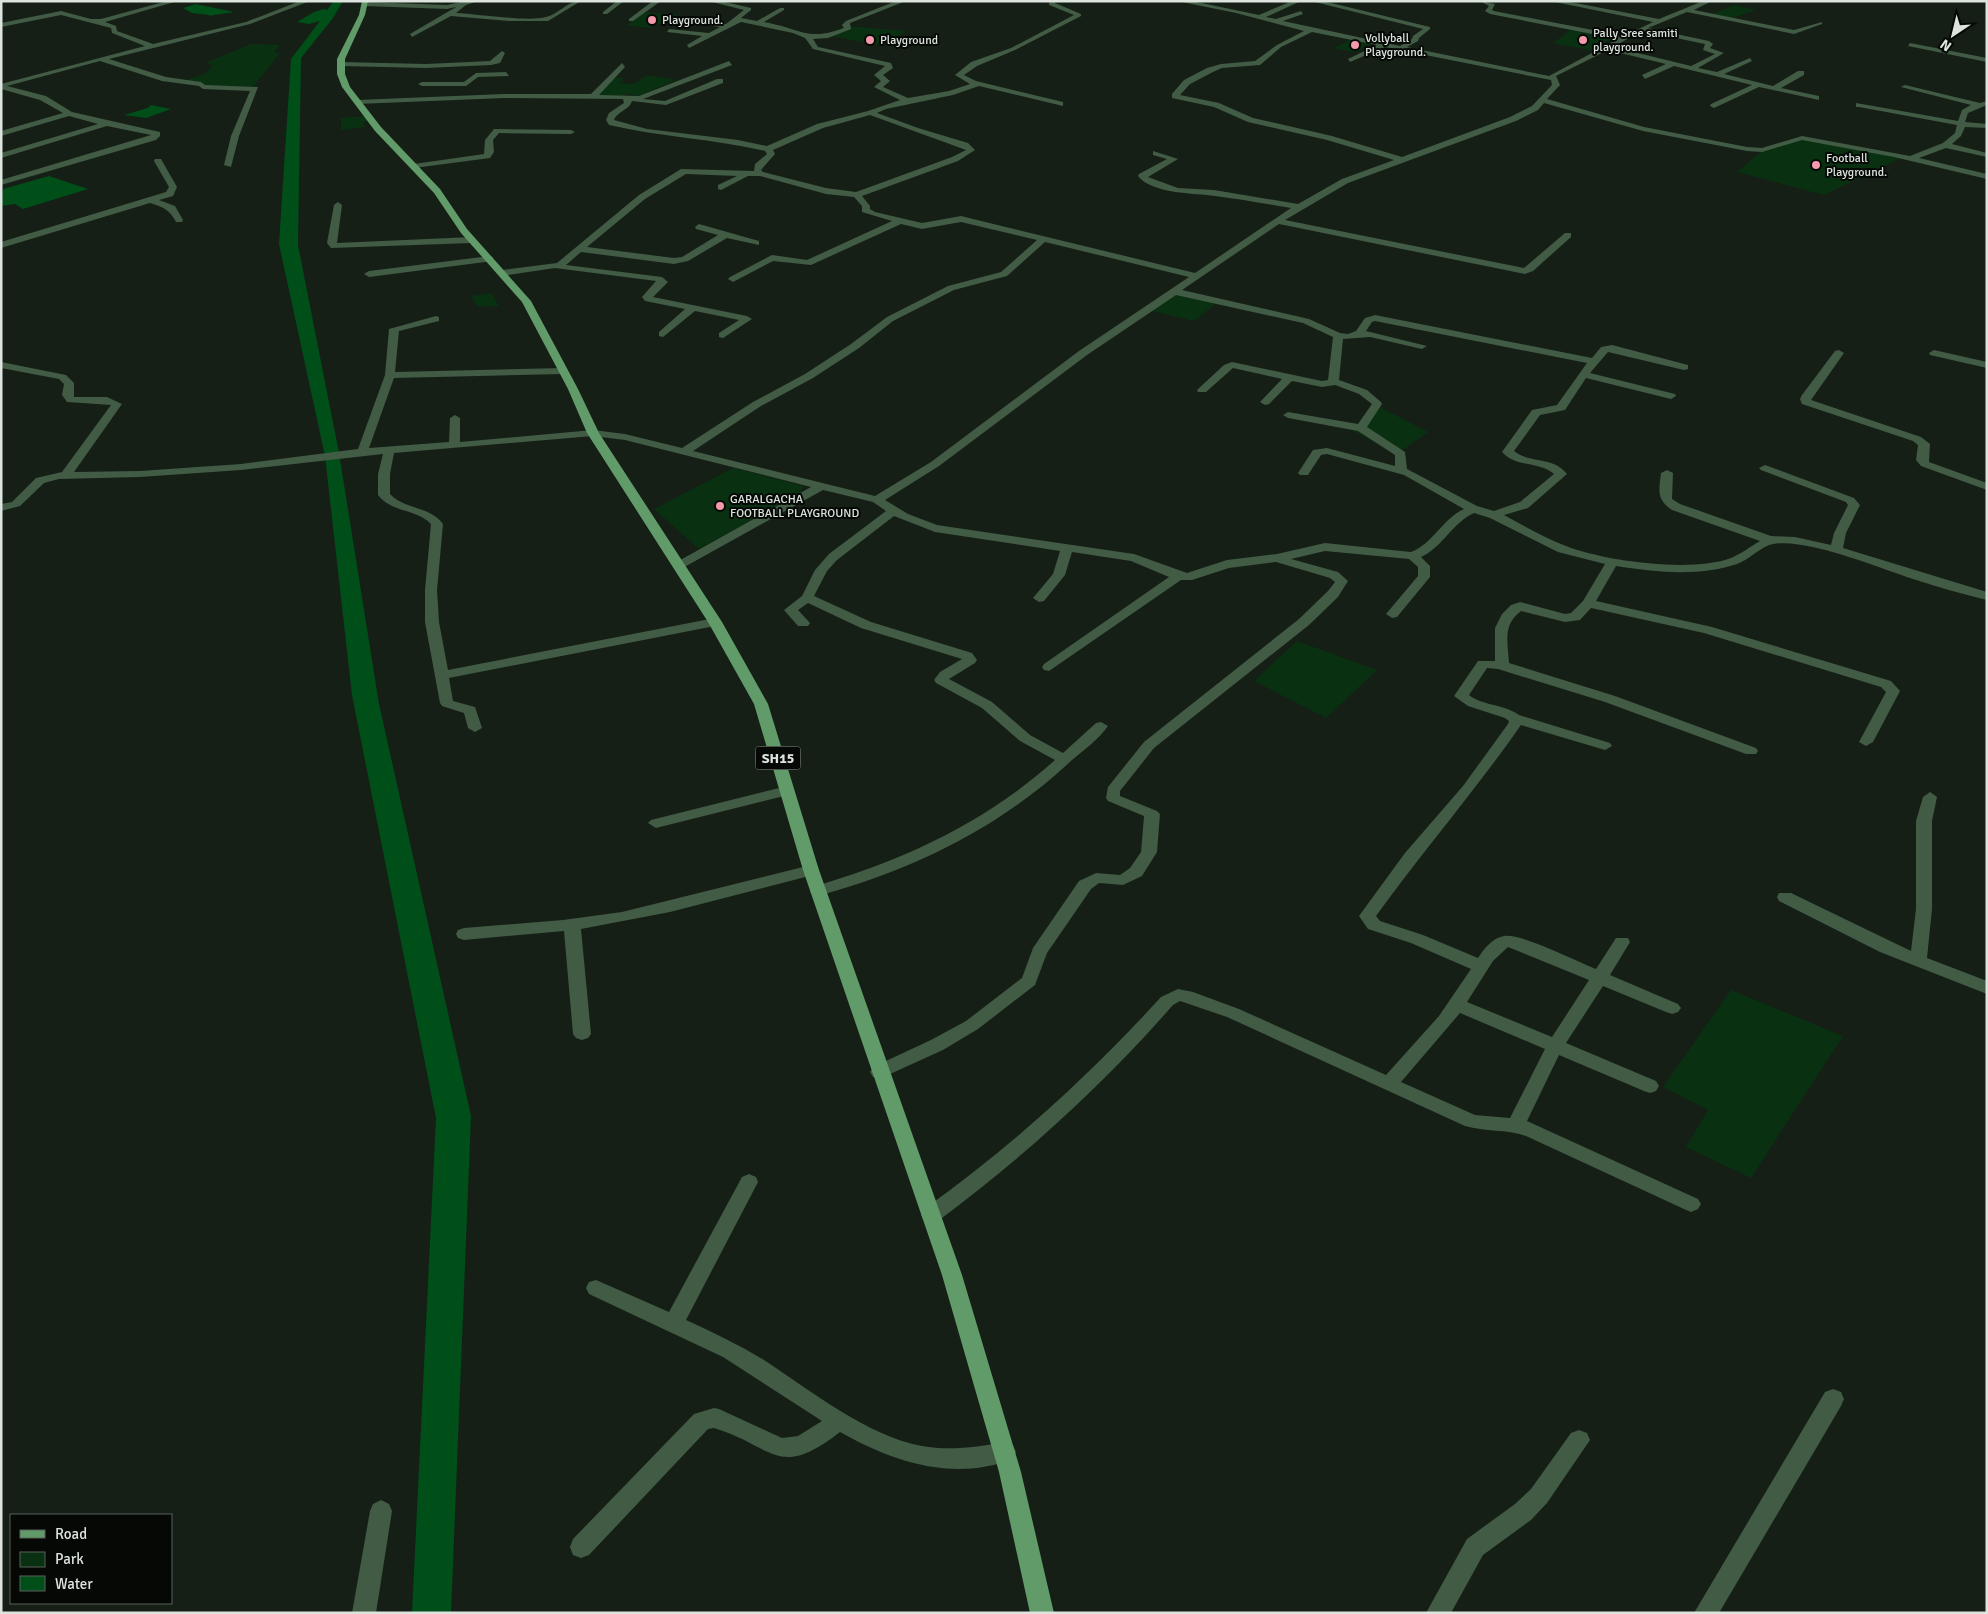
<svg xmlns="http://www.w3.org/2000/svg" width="1988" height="1614" viewBox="0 0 1988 1614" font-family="Signika,sans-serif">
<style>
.green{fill:#0a3012}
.water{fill:#004f19}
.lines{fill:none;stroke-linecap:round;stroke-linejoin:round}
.minor{fill:#415b44;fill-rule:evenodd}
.major{fill:#629b6a;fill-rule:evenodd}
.poi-dot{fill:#f39aab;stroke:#050805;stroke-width:2}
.labels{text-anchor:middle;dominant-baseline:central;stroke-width:4;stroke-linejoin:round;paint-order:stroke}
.far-poi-label{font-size:12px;fill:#dde4de;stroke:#050805;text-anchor:start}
.shield{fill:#050805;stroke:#9ca29d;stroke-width:1}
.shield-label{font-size:14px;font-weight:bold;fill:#dde4de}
</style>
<rect width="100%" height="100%" fill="#151f16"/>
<g class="green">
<polygon points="1734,5 1756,10 1730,19 1710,15"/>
<polygon points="644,12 679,15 649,28 627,25"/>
<polygon points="846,26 907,31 879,45 826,35"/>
<polygon points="1571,30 1613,37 1593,51 1553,43"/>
<polygon points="1356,37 1377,42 1354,52 1333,48"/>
<polygon points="251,44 280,45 274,52 280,53 252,88 203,87 182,81 204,74 211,68 211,64 205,63"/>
<polygon points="647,75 676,80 639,96 627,94 623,96 593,95 609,77 624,78 619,83 634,84"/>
<polygon points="364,116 369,121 363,122 365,127 341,130 341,118"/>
<polygon points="1802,138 1901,158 1824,195 1737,172 1762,151"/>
<polygon points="1173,291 1218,302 1194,321 1147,310"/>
<polygon points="491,293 499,306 478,307 471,296"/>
<polygon points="1380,407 1428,432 1397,454 1350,429"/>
<polygon points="733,468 803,486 800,494 699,549 654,509"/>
<polygon points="1297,641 1377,670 1326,718 1254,681"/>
<polygon points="1731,990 1843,1036 1751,1178 1686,1147 1708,1110 1663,1087"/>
</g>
<g class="water">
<polygon points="334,1 343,1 333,18 301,58 298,245 339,453 379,704 471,1116 451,1613 412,1613 436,1118 352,695 325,456 279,244 291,59 320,21 309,24 297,22 314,12 327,8 324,10 327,10"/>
<polygon points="196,4 234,12 208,16 210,15 192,13 183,8"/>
<polygon points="151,105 171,109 146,118 124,115 148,108"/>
<polygon points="49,176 88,189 23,209 15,204 1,206 3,189"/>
</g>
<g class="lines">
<g class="minor">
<polygon points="167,1 178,1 105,22 116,26 117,31 153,44 246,22 300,1 310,1 250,24 109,59 166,77 201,82 205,85 258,87 239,136 231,167 224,165 231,136 250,91 203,89 199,86 162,81 100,61 7,86 46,96 72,112 160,132 160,136 156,140 1,185 1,180 151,135 107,126 1,158 1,153 98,124 69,116 1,136 1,131 63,113 40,100 1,89 1,84 145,46 112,33 111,28 61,15 1,27 1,23 61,11 91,19 101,19"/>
<path d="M465,1H478L466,5L456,13C478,14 527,22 546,17C559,14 567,1 581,1L548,21H509L451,16L412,37L410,34L456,7L447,9L365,6L362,4L365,2L447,5Z"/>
<polygon points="617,1 624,1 607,14 603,14 603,12"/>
<polygon points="653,1 661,1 633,21 629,21 629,19"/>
<path d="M708,1H721L751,8V10L741,18L757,21L780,8H784V10L764,22C799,28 807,42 844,28L842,25L846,21L896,1H906L850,23L851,29L828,38L813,39L818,47L823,48L891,63L893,68L883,75L890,81L883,87L908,98L949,91L970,84L955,75L971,62L1011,48L1074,15L1049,5V1H1055V3L1081,14V16L1015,50L977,66L964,75L976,81L1063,102V106L979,86L953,95L886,109L877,113L918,128L968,143L975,150L958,161L862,196L870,206V209L875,212L922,223L961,216L1195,273L1291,208C1266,204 1240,199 1215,196C1194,193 1152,194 1138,176L1139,174L1167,159L1153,155V151L1178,159L1148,177L1178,188L1214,190L1298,204L1342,179L1394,160L1327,140L1248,122L1214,107L1172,98V94L1184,80L1207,68L1221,64L1255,61L1277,45L1304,31L1236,13L1177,1H1192L1259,15L1292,1H1301L1266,17L1276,19L1301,11L1303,14L1283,21L1400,46L1412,39L1413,36L1423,29L1311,1H1323L1430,27V29L1419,38L1418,41L1407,47L1549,76L1618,39L1490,14L1485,11L1489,6L1480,1L1495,4L1492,10L1494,11L1624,36L1653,22L1550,1H1565L1659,19L1703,1H1712L1694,10L1794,30L1822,22V24L1794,34L1687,12L1648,28L1709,41L1713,44L1710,48L1724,53L1698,68L1717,72L1750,58L1752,61L1724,74L1773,86L1798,71H1804V75L1781,88L1819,96V100L1759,87L1714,108L1710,106L1711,104L1752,85L1674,66L1645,79L1642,75L1666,64L1608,50L1556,76L1560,85L1547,99L1644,127L1747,147L1762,148L1802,136L1910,156L1943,143L1955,133L1957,125L1859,107H1856V103L1958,121L1962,110L1971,105L1901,87L1905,85L1980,103L1987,101V105L1968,113L1965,122L1987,124V128L1965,127L1961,136L1952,144L1987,153V157L1946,148L1919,158L1987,174V179L1894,157L1802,140L1762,152L1747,151L1643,131L1544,103L1538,110L1516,121L1348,183L1285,220L1524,268L1565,233H1571V237L1533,271L1525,274L1279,224L1182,290L1309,319L1340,333L1348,334L1356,331L1365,318L1375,315L1592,358L1601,347L1612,345L1688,365V369L1684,370L1608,352L1590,373L1675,394L1676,396L1671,399L1586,378L1565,410L1540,415L1514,451C1530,464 1553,456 1567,474L1528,508L1504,515C1524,526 1545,538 1566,546C1604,561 1691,573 1731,558C1741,554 1751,546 1760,541L1672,510C1656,499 1659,491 1661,473L1667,470L1673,473L1672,499L1680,504L1771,536L1795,537L1831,545L1834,533L1848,505L1846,502L1761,470L1759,468L1765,465L1854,498L1860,505L1846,533L1843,548L1987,592V600C1962,594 1937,587 1913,579C1879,568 1808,538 1773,544C1761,546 1749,560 1737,564C1699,577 1654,572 1616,566L1596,601L1712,627L1891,681L1900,691L1873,742L1866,746L1859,742L1886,692L1881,687L1704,633L1591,608L1580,620L1565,622L1521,611C1502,625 1508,643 1509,663L1615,696L1756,748L1758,751L1756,754H1746L1605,702L1498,669L1487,668L1469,695C1483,706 1504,704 1519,715L1610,743L1612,746L1605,750L1521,725C1475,791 1423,851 1376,916L1380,921L1423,935L1478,958C1484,949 1492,938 1504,936C1521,933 1578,962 1596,969L1616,938H1628L1630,942L1610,975L1678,1004L1681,1008L1678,1012L1672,1014L1666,1012L1603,986L1566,1043L1656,1081L1659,1086L1656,1091L1650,1093L1644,1091L1559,1055L1527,1121L1698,1199L1701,1204L1698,1209L1691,1212L1684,1209L1526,1136C1506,1129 1485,1132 1465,1126L1227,1017L1180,1001L1173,1005C1102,1086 1024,1157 938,1221L931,1223L924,1221L921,1215L924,1209C1011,1147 1089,1076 1161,997L1178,989L1193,992L1239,1009L1386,1075L1439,1016L1471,969L1411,943L1368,929L1359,916L1405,853L1463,786L1508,724L1509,721L1505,718L1468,706L1454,696L1478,661H1495V628L1502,614L1511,605L1520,602L1565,614L1571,613L1583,601L1605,564L1558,552L1490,518L1474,513C1452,523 1443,547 1421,557L1430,566V577L1397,617L1392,618L1386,614L1418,576V567L1409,559L1325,551L1291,559L1338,572L1348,581L1338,597L1309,625L1154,748L1120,791V796L1157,811L1160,814L1157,852L1142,876L1123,885L1099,883L1091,889L1047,953L1035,985L978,1029L943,1050L879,1079L873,1077L870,1072L873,1067L931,1040L966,1021L1022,978L1033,948L1079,881L1096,873L1120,875L1130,868L1141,852L1144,816L1108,801L1106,798L1108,787L1144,742L1299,619L1328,591L1335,582L1330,578L1276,562L1229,568L1192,580H1181L1049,671L1044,670L1042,667L1044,664L1169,577L1131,561L1072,552L1065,575L1044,601L1039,602L1033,598L1053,574L1060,551L935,532L894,516L837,560L827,571L814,596L871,622L972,653L977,660L975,663L949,679L992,702L1030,735L1063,753L1096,723L1101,722L1108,726C1099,739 1084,750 1072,760C1000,828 913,870 818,896L812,895L810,891L812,887C902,861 985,823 1055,760L1020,741L982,708L936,683L934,680L940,672L962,659L861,628L808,603L798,610L810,623L808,626H798L784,610L802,596L815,570L829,554L886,511L873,502L823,490L679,570L673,566L675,563L811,487L625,440L593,436L394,453L390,474V494C405,510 430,506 443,524L437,590L439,622L448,670L715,618L722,622L715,626L449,678L453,701L475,707L482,728L475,732L468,728L464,713L442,706L440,703L425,622V590L431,524C417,509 392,513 378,495V474L383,454L241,470L140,477L59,479L44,483L20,506L1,511V504L12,502L36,478L62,472L111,405L67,402L62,395L64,384L59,379L1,368V362L66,375L74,383V397H107L122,404L74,472L140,471L241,464L358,449L385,375L389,329L436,316L439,317V321L399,331L395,372L563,368L568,371L563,374L394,378L369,448L449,442L450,418L455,415L460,418V442L593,430L625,434L682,448L753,402L805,374L851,344L887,317L948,286L1001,272L1037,240L961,222L922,229L901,224L811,265L773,261L733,282L728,279L730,277L772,255L807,260L892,221L862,212V206L854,197L826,194L760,176H748L721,190L718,189V185L737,176L686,174L645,199L587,247L674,258L682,257L718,235L696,229L695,227L699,224L759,241V245L727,238L688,261L674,264L581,252L566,265L662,277L668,282L653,297L747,316L752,319L723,338L719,337V333L739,320L695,311L663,337L659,336V332L685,309L645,301L642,297L656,281L555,268L502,276L497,273L502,270L557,263L639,195L681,169L754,171L755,164L767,154L765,151C714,139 661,137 609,125L606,120L609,113L624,103L623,99L504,98L357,104L353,102L357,100L504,94H591L622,63L625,67L599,95L639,96L729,61L732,65L643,99L665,101L717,79H723V83L666,105L632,101C630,110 617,111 614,120L647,129L738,140L767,146L817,124L868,111L900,100L874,87L881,81L874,75L885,66L813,49L805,38L793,33L741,22L689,48L687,45L702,36L667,32L669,29L709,33L720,27L670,20L673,18L726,24L744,10ZM1642,31L1705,44L1703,50L1715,54L1691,66L1613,47ZM1312,32L1377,45L1348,59L1350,62L1385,47L1551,80L1552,85L1532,106L1510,117L1402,157L1332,136L1253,118L1219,103L1180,95L1190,84L1213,72L1222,68L1260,65L1281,47ZM870,115L966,150L952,157L856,192L826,188L763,172L761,170L775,154L773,150L823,128ZM1045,242L1189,277L1079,351L931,462L875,496L693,451L761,406L813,378L859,348L893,321L954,290L1007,276ZM1176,295L1303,323L1333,337L1328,380L1322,381L1232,362L1224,365L1197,390L1198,392H1206L1233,368L1282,379L1260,402L1265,405L1269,404L1292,381L1322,387L1335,385L1359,394L1372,404L1358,424L1288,412L1283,415L1288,418L1358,431L1395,455V466L1327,448L1313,450L1298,473L1300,475H1308L1321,455L1327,454L1404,475L1464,509C1442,519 1434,543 1411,552L1325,543L1277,554L1227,560L1187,573L1134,554L937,525L908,514L885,500L939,466L1087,355ZM1375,321L1587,363L1557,405L1532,410L1502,452C1516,468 1539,461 1554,474L1520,502L1494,511L1477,506L1407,469L1405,452L1367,427L1382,404L1381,402L1367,390L1339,380L1343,339L1370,337L1422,349L1427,346L1366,331L1372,322ZM1508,947L1589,980L1552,1037L1467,1002L1493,961ZM1460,1013L1545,1049L1510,1118L1475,1115L1401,1082Z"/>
<polygon points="1910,43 1987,58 1987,62 1908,46"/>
<polygon points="502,51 505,53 500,63 491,65 426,68 341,66 337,64 341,62 426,64 490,61"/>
<polygon points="506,72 509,76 478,77 466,86 422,86 418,84 422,82 464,82 476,73"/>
<polygon points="494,129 571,130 575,132 571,134 499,133 493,140 494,152 490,158 414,168 410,166 414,164 484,154 485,140"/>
<path d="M155,159H161L177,187L173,196L159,200L175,206L183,220L182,222H176C170,210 163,207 150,203L1,248V242L166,192L169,187L154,161Z"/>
<polygon points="338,202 342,205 337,243 472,237 476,240 472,243 331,248 327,243 334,205"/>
<polygon points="490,256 493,257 493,261 369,277 364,274 369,271"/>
<polygon points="1839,350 1844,353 1811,400 1921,437 1930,444 1929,462 1987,483 1987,490 1921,466 1916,460 1918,445 1913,441 1802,404 1800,399 1802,395 1835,351"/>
<polygon points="1934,350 1987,362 1987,368 1930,355 1929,353"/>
<polygon points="787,786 794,791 792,794 656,828 648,823 651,820"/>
<polygon points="1930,792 1937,797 1932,821 1932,909 1927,958 1987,981 1987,994 1880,952 1779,901 1777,897 1779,893 1791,893 1911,951 1916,909 1916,821 1923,797"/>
<polygon points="811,865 817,866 819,870 817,874 670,912 581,929 591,1034 588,1038 582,1040 576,1038 573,1034 564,931 464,940 458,938 456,934 458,930 464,928 563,920 622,912"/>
<path d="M749,1174L756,1177L758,1182L686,1320C713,1332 739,1345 764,1360C810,1390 867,1436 922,1446C950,1451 977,1447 1005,1442L1013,1445L1016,1452L1013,1459C953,1482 893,1462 840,1432C777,1481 774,1446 714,1428L708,1429L589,1555L581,1558L573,1555L570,1547L573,1539L694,1414L714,1408L719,1409L782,1438L798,1436L822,1421L723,1357L589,1294L586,1288L589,1282L596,1280L669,1312L742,1177Z"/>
<polygon points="1833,1389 1841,1392 1844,1399 1841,1406 1719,1613 1694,1613 1825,1392"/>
<polygon points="1579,1430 1587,1433 1590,1440 1547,1503 1531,1520 1483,1555 1451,1613 1426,1613 1467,1539 1515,1504 1531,1489 1571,1433"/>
<polygon points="381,1500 389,1504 392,1511 376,1613 352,1613 370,1511 373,1504"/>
</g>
<polygon class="major" points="362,1 368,1 365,15 345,59 345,74 350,87 381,127 440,189 467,229 531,301 578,389 599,433 722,622 768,704 819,870 962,1275 1021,1472 1054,1613 1030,1613 999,1472 942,1275 803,870 754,704 708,622 587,433 568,389 522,302 461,233 434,193 375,131 342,87 337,74 337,59 359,15"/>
</g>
<g class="poi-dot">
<circle cx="652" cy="20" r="5"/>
<circle cx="870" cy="40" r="5"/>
<circle cx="1583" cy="40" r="5"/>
<circle cx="1355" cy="45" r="5"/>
<circle cx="1816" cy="165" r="5"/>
<circle cx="720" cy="506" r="5"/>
</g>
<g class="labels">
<g class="far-poi-label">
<text x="662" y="20">Playground.</text>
<text x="1593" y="33">Pally Sree samiti<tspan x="1593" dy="14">playground.</tspan></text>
<text x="1365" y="38">Vollyball<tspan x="1365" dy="14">Playground.</tspan></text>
<text x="880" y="40">Playground</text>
<text x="1826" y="158">Football<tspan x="1826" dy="14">Playground.</tspan></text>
<text x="730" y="499">GARALGACHA<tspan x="730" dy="14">FOOTBALL PLAYGROUND</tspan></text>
</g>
<rect class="shield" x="755.5" y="746.5" width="45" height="23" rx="4"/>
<g class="shield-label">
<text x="778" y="758">SH15</text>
</g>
</g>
<rect width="1988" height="1614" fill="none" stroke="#dde4de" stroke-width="5"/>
<rect x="10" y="1514" width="162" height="90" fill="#050805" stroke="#5b605c"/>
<rect x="20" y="1530" width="25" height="8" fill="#629b6a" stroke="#5b605c"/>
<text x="55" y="1539" font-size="15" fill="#dde4de">Road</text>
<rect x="20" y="1552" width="25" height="15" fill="#0a3012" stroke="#5b605c"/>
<text x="55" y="1564" font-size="15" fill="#dde4de">Park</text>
<rect x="20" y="1576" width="25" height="15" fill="#004f19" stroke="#5b605c"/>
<text x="55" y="1589" font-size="15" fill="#dde4de">Water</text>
<g transform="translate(1953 35) rotate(215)" stroke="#050805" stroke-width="4" paint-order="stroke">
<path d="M0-4L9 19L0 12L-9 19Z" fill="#dde4de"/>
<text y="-8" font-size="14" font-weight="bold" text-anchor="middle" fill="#dde4de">N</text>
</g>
</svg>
